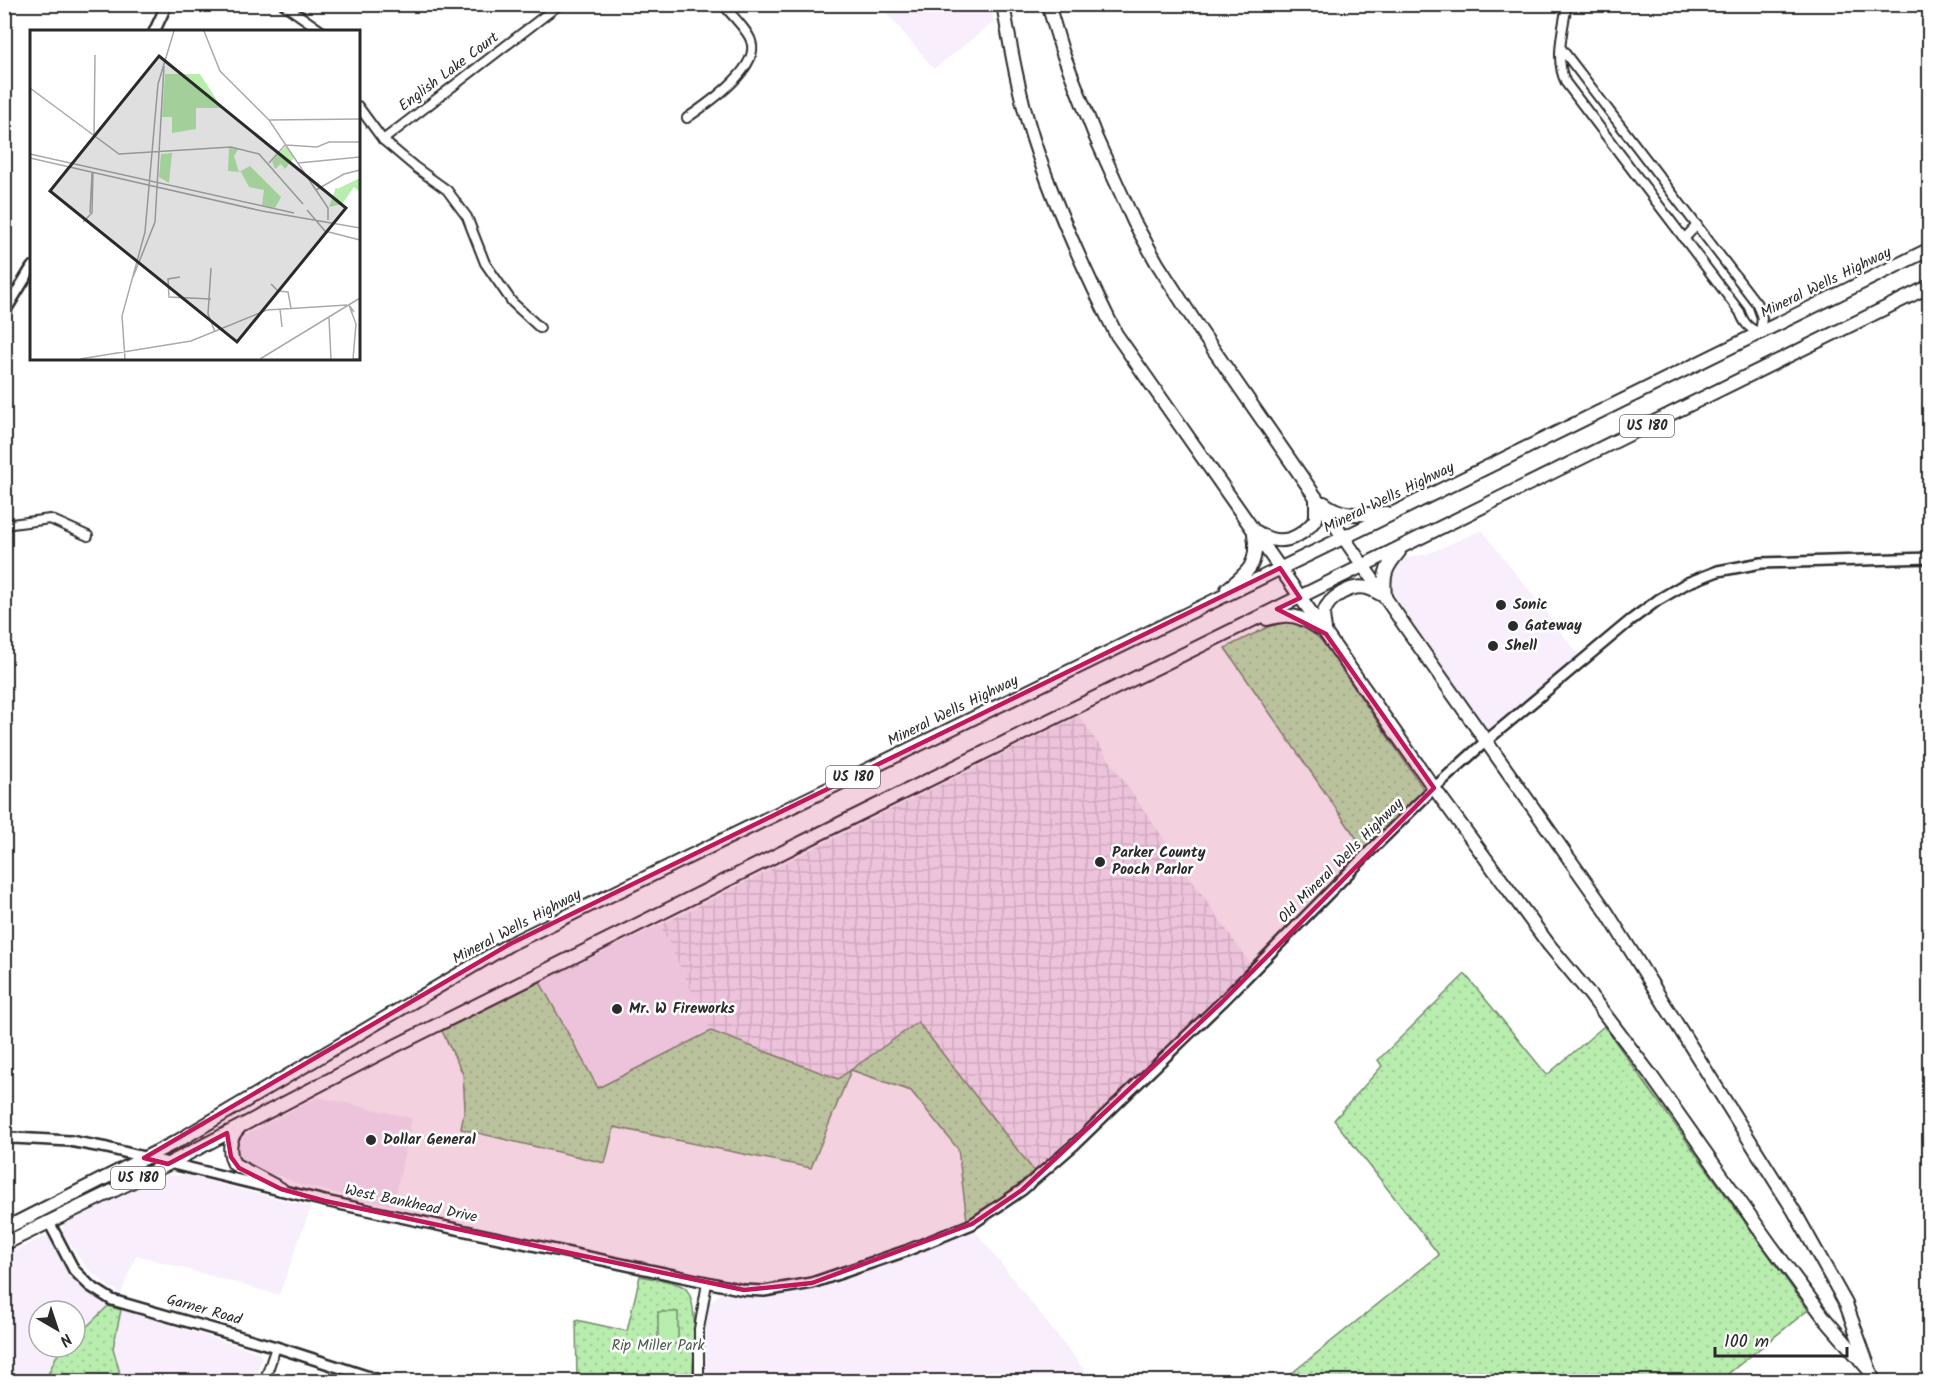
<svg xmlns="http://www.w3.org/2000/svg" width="1934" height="1386" viewBox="0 0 1934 1386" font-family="Kalam,sans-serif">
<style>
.built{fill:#f8eefc}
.industrial{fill:url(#industrial-grid)}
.grass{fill:url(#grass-dots);stroke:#728c6c;stroke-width:1.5}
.garden{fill:#b8edae;stroke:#728c6c;stroke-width:1.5}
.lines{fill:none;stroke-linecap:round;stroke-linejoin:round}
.minor-casing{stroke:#2b2b2b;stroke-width:12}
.tertiary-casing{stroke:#2b2b2b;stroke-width:14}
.primary-casing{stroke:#2b2b2b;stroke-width:16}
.minor{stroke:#fff;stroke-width:8}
.tertiary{stroke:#fff;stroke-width:9}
.primary{stroke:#fff;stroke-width:12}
.marked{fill:#c2185b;fill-opacity:0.2;stroke:#c2185b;stroke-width:4.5;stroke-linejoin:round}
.poi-dot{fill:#2b2b2b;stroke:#fff;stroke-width:2}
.labels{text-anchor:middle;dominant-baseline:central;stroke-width:5;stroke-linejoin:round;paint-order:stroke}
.shield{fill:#fff;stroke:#6b6b6b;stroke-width:1.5}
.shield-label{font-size:14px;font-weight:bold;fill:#2b2b2b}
.street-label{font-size:15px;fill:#2b2b2b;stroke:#fff}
.poi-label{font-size:15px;font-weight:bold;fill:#2b2b2b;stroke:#fff;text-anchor:start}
.park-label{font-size:15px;fill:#4e5c4c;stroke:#fff}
.inset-road{fill:none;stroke:#aaa;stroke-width:1.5}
.view{fill:#2b2b2b;fill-opacity:0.15;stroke:#2b2b2b;stroke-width:3}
.inset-edge{fill:none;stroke:#2b2b2b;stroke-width:3}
</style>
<defs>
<pattern id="industrial-grid" width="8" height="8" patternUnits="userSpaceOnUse" patternTransform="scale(1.5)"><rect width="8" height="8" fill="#f8eefc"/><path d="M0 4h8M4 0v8" fill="none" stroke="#d5ccd8"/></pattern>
<pattern id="grass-dots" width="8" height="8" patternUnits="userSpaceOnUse" patternTransform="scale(1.5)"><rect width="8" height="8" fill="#b8edae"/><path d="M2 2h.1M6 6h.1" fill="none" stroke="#9ecb96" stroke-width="1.8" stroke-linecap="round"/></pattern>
</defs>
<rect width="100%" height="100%" fill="#fff"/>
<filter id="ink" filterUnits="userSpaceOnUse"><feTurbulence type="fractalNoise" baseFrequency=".0167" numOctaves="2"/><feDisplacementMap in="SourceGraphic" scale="12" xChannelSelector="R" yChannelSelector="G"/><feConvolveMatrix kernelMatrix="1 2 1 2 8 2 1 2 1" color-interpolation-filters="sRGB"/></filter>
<g filter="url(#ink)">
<g class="built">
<polygon points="880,5 990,5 994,22 934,69"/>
<polygon points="1482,530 1579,655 1491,730 1478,724 1413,628 1391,588 1393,572 1405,558 1427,554"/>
<polygon points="660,925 711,1031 598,1088 540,982"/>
<polygon points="318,1097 412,1118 393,1206 301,1185 280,1176 248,1169 239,1162 235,1147 245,1135"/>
<polygon points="184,1175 311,1207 279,1295 136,1255 121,1294 103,1282 85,1266 62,1232 64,1224 161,1176"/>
<polygon points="973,1228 1093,1381 705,1382 706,1317 708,1305 720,1293 764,1298 838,1283"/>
<polygon points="47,1236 50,1239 61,1260 75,1278 90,1293 108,1306 75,1338 75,1311 39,1311 39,1347 66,1347 56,1357 45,1381 5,1382 5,1255"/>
<polygon points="121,1310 258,1352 262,1358 254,1381 122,1381 113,1349"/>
</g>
<polygon class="industrial" points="1079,716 1250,964 1120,1092 1034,1171 918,1023 838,1079 711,1031 660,925"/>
<g class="grass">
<polygon points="1288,622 1305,626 1322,641 1421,785 1423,790 1421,796 1364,849 1225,648 1270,626"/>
<polygon points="1465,974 1547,1075 1604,1026 1808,1310 1719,1381 1282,1381 1439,1255 1334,1120 1382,1066 1378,1060"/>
<polygon points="540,982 598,1088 711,1031 838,1079 918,1022 1034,1171 1010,1192 967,1220 958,1149 911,1091 851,1070 811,1168 614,1127 605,1163 461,1129 465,1108 463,1074 442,1031"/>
<path d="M640,1276C653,1279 670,1280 682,1286C701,1294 693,1362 692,1381H577L576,1320L627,1331Z"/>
<polygon points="108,1306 121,1310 113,1348 122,1381 45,1381 56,1357 66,1347 75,1347 75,1338"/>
</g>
<rect class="garden" x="658" y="1312" width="20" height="32"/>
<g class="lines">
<defs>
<g id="minor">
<polyline points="283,4 323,32"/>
<path d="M1561,48L1757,304L1762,318L1760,333C1748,328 1744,323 1740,312L1566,83C1554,60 1563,30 1567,4"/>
<polyline points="358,106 383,140 415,167 447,190 467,217 485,263 512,302 540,328"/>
<path d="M687,118C706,105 761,68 751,41C748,30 730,14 723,4"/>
<polyline points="383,140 560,4"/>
<polyline points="1684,239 1697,225"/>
<polyline points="4,525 50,519 88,536"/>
<polyline points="264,1382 276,1347"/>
<polyline points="699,1382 699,1329 707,1283"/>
</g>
<g id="tertiary">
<polyline points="154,32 167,4"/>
<polyline points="4,313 32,267"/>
<polyline points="4,1139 13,1138 70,1141 107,1148 325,1201 744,1290 764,1291 812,1283 906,1251 972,1224 1022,1190 1075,1144 1222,1002 1370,851 1434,788 1486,741 1631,620 1658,600 1687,583 1718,571 1761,563 1930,558"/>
<polyline points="49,1222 74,1270 90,1286 112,1300 276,1347 385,1382"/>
</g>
<g id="primary">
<path d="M1003,4C1011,50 1019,95 1033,139C1055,207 1084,270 1116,334L1434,788L1549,945L1588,992L1650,1074L1770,1244L1826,1320L1869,1370"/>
<polyline points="1048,4 1062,51 1096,138 1134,222 1157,263 1202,333 1409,632 1606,911 1794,1211 1846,1304 1874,1382"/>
<path d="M1324,503C1343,518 1364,514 1387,513"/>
<path d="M1257,532C1279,548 1300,539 1316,519V498"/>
<path d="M1227,589C1249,572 1259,563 1254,534"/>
<path d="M1385,596C1383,575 1385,568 1399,552"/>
<path d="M1267,619C1289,613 1299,615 1318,628"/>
<path d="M1325,630C1325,624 1322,617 1324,612C1329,597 1352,584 1367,588C1373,589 1379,594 1384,596"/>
<path d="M238,1129C229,1138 228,1152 234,1164L281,1189"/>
<polyline points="4,1229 178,1141 510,944 1396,512 1930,249"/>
<polyline points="4,1244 168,1164 375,1056 823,832 1930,286"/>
</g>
</defs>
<use href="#minor" class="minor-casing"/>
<use href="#tertiary" class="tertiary-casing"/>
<use href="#primary" class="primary-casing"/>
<use href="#minor" class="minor"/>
<use href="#tertiary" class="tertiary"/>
<use href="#primary" class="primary"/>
</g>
</g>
<path class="marked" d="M1280,568L1300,598L1277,609L1326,634L1434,788L1222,1002L1022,1190L972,1224L812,1283L744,1290L325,1201L281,1189L239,1168L231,1157L227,1133L168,1164L144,1158L510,944Z"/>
<g class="poi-dot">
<circle cx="1501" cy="605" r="6"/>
<circle cx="1513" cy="626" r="6"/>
<circle cx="1493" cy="646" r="6"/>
<circle cx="1100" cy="862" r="6"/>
<circle cx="617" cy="1009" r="6"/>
<circle cx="371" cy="1140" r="6"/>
</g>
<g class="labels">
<g class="shield">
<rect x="1620" y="415" width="54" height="22" rx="4.5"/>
<rect x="826" y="766" width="54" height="22" rx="4.5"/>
<rect x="111" y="1167" width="54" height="22" rx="4.5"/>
</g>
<g class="shield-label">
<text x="1647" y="426">US 180</text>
<text x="853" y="777">US 180</text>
<text x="138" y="1178">US 180</text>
</g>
<g class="street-label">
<text transform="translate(449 72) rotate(-37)">English Lake Court</text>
<text transform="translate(1826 283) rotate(-26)">Mineral Wells Highway</text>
<text transform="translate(1389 498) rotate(-26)">Mineral Wells Highway</text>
<text transform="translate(953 711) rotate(-26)">Mineral Wells Highway</text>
<text transform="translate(1341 861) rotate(-45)">Old Mineral Wells Highway</text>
<text transform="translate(517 927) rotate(-28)">Mineral Wells Highway</text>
<text transform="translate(411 1204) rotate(12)">West Bankhead Drive</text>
<text transform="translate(204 1310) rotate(16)">Garner Road</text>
</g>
<g class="poi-label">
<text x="1513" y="605">Sonic</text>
<text x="1525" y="626">Gateway</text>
<text x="1505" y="646">Shell</text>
<text x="1112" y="853">Parker County<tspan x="1112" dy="17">Pooch Parlor</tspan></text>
<text x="629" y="1009">Mr. W Fireworks</text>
<text x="383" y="1140">Dollar General</text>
</g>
<g class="park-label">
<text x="658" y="1346">Rip Miller Park</text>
</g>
</g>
<g transform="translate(30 30)">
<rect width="330" height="330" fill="#fff"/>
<path d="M135,44H170L192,78H166V99L142,103V87H132ZM256,116L264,128L255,139L251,134L245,139L242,131ZM199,118H209L204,126L209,142L220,136L251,167L245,178L232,175L234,160L219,157L211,142L198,141ZM142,123L139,153L129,147L131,124ZM330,148V162L324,157L312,174L299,177L306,157L307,159Z" fill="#b8edae"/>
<path class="inset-road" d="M174,1L190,41L239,90L298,178V190M0,58L89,124L201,117L229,124L273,174M239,90L330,89M64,107L65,25M256,115L287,117L299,112H330M0,124L264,183M0,128L232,181L330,198M239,133L256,114M268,133L330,127M286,160L314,144L330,140M277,180L295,201L330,210M60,183L62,143M53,192L62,183L63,142M181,238L178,284L185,302M103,247L125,192L134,36M150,247L138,249L139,267L181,269M241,254L248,261L258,262L261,278M250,279L252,297M324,282L319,275L326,294L323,329H330M299,288L301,329M50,329L161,311L237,280L317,275M95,329L92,286L115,202L128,54L144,1M230,329L330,268"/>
<path class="view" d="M129,26L316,178L207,312L20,161Z"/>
<rect width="330" height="330" class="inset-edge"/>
</g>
<rect width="1934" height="1386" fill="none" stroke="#fff" stroke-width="24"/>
<rect x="12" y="12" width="1910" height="1362" fill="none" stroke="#2b2b2b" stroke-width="2" filter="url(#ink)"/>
<g transform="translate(57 1329) rotate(141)"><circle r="28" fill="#ffffff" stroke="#aaaaaa" stroke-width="1.5"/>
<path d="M0-4.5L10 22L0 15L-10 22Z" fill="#2b2b2b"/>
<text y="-9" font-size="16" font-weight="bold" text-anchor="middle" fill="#2b2b2b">N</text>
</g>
<path d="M1715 1347v9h132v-9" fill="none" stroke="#2b2b2b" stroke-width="3"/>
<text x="1724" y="1347" font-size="18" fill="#2b2b2b" stroke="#ffffff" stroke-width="4.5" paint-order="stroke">100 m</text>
</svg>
